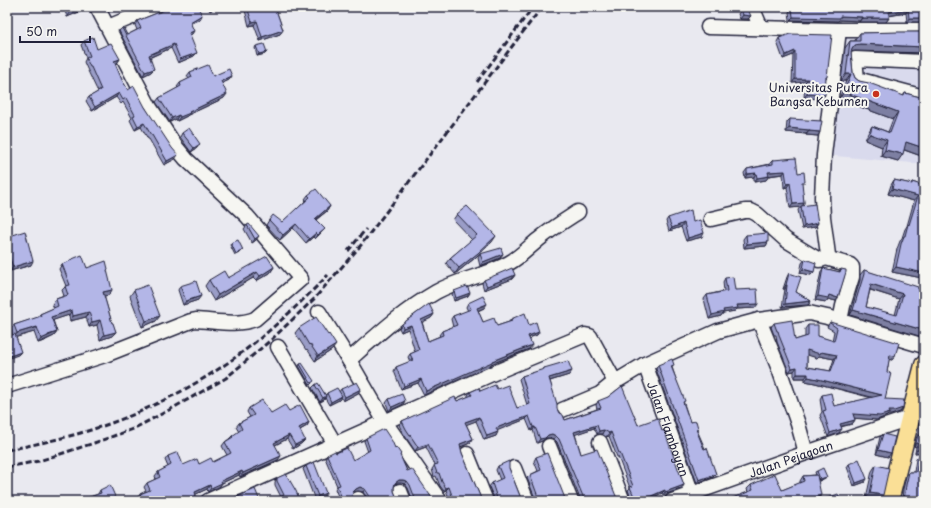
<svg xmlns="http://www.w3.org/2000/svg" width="931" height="508" viewBox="0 0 931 508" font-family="'Playpen Sans',sans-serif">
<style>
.built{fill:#d9daed}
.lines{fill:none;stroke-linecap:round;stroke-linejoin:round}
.minor-casing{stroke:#22223b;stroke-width:17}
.major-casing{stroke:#22223b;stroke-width:21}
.minor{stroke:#f6f6f2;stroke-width:14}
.major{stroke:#fadf96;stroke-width:18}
.rail{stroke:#22223b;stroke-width:3;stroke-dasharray:6 3;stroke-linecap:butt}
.wall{fill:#9a9dc7;stroke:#22223b;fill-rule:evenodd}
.shaded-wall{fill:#7d7fa2;stroke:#22223b}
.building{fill:#b3b6e7;stroke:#22223b;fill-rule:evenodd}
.poi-dot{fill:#c8321e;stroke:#f6f6f2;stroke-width:1.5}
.labels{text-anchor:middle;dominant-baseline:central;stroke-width:4;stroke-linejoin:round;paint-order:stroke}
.poi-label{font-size:12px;fill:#22223b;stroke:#f6f6f2;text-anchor:end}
.street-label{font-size:12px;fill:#22223b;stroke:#f6f6f2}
</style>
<rect width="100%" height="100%" fill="#e9e9f0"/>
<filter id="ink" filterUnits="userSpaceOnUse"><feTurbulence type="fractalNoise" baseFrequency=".025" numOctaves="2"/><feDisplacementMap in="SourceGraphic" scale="8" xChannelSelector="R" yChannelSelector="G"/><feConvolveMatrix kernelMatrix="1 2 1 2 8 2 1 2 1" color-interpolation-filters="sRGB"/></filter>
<g filter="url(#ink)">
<polygon class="built" points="833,33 924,33 924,164 824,155"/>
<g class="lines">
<defs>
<g id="minor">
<polyline points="752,7 761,28"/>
<polyline points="108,27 156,7"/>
<polyline points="708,27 839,30 924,30"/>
<polyline points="924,62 855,59 857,79 924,97"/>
<path d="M711,219L745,211H751L757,214L786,240L819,260C823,260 825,259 828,255L823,217L822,197L824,155L839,30"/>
<polyline points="826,258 850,265 852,267 852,277 843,306 840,321"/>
<polyline points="319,312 349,360 385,422 440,501"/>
<polyline points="759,320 779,369 798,424 806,453"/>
<polyline points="278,347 335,444"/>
<path d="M349,360C376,336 403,311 436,292C459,279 486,276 509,263C520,257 528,248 538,240C551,229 564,221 578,212"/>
<path id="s1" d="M645,364L692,494"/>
<path d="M7,386L105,355L191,321L196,320C215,321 238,326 255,319L301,279L247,216L186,159L176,147L149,106L97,7"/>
<polyline points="562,410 600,394 615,382"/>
<polyline points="600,442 623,501"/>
<polyline points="549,446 571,501"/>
<polyline points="467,454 486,501"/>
<polyline points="514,468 527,501"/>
<polyline points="400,491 404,501"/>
<polyline points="358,499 359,501"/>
<polyline points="208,501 496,372 585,335 590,336 615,382 645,364 718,331 759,320 809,313 827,317 924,346"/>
<path id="s2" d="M672,501L806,453L924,413"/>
</g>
<polyline id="major" points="889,501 924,365"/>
</defs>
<use href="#minor" class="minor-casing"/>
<use href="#major" class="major-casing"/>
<use href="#minor" class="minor"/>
<use href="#major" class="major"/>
<g class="rail">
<polyline points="477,82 533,7"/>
<polyline points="348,251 366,229"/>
<path d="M7,450C48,442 88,433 127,417C136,414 145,409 154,405C168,398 181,392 194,384C244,356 288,316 328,275"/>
<polyline points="7,467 39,461 94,443 133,429 171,409 226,378 272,339 314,299 361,245 542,7"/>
</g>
</g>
<g class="wall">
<polygon points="64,7 87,7 86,9 67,17 64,8"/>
<polygon points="121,7 134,7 123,12"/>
<polygon points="165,7 202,15 200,19 191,23 192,34 189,35 194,56 178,63 171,48 149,58 151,72 143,76 119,31 122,28 127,35 137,30 135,25 137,21 162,11 164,10"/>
<polygon points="207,7 216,7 210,11"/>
<polygon points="247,7 275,7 283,30 280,34 260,41 254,25 249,26 245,10"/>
<polygon points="921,7 924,18 921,22 907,22 906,13 889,16 889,18 886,22 859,22 860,21 839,20 838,21 790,20 789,12 792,8"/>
<polygon points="741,10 748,19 740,19 738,14"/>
<polygon points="924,32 924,53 855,51 851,52 853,73 855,78 859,81 903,96 905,93 924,98 924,157 904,150 898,161 881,156 882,147 865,140 868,133 872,126 888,132 893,119 839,99 846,81 841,81 845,48 850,41 855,41 855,40 860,33"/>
<polygon points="779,38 827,77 825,79 822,99 804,98 805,82 792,83 793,55 783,59 777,42"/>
<polygon points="84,41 97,49 120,59 117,63 115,64 122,80 128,90 145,107 175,159 164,165 149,139 148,139 141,127 135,130 130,120 132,118 123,102 121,104 116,97 92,111 86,101 89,97 98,92 88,71 84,62 86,58 81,45"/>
<polygon points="256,46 265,54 257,56 255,48"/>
<polygon points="190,72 213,76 232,76 229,80 222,83 224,98 188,115 187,116 177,121 176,119 170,122 156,102 159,98 178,88 177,87 180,83 189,79 187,76"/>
<polygon points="790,119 820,132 818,136 806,135 806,134 786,132 787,122"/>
<polygon points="182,133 197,148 191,152 180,137"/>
<polygon points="773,160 798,173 802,186 804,203 802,206 818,223 815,227 802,229 798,210 800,207 790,208 787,187 784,188 783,174 769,176 766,180 754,182 754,177 745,178 744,173 747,169 770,164 770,163"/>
<polygon points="894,180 911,184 912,182 924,186 924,279 921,279 922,278 892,272 897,249 900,241 902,238 905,229 907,226 914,201 888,194 891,185"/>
<polygon points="308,195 330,206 327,211 316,220 321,233 315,239 313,237 306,243 293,228 280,240 266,225 269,220 282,222 297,209 306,200 305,199"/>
<polygon points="457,214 492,242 475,258 455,274 446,263 450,258 472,240 453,220"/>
<polygon points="668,218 693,222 702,237 686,241 681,227 669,231 666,221"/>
<polygon points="247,225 256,240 252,243 244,229"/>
<polygon points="746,235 768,242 766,246 744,248 743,239"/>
<polygon points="7,237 31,265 10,271 7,262"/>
<polygon points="231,243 243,250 241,252 235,255 230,245"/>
<polygon points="480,254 500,258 480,266 478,258"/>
<polygon points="805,259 811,275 800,273 802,263"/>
<polygon points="70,260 87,268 108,269 107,270 109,295 104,296 112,323 116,332 112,336 100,340 97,325 89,327 86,317 70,321 69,315 53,320 57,332 54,336 46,340 45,341 38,343 34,332 16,337 18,355 11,329 14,325 37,318 40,314 54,308 52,304 56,299 64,296 62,290 66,286 59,269 62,264 68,262"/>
<polygon points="274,267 270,273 256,281 253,278 214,301 205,286 209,280 228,278"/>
<polygon points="823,268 839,272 841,269 836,301 828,299 826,302 815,300 821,272"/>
<path d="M864,270L918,289L923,330L919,336L850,315L860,280V275ZM870,290L899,299L895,315L866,307Z"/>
<polygon points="789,273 796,292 811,301 808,305 782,307 785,289 783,289 787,277"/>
<polygon points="515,275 512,279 484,290 482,283 484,280"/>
<polygon points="725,278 735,290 755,308 737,309 735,311 723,313 721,316 709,319 704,299 707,295 724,291 723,282"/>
<polygon points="180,286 198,300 183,305 178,290"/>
<polygon points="134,290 156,321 142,327 130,296"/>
<polygon points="454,291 468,296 454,301 452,294"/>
<polygon points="468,303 484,308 478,311 483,322 497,326 509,322 511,319 529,325 539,332 537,335 529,338 529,349 491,364 490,366 424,395 418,383 401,389 394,371 396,367 410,362 408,357 410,354 415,352 408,329 401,332 399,328 402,324 434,314 431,318 422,322 428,341 440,336 439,335 442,331 453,327 451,319 453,316 468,311 466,307"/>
<path d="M830,322L895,356L892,360L889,359L887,372L885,399L903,408L900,412L891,415H888L887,416L877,420L854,418L855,420L852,424L841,427L839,433L828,437L820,415L822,412L820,399L822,395L834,406L872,398L815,383L805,381V378H794V371L789,372L777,342L776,335H774L771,327L774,323L795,340L805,337V329L808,325L818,336L832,341L834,331L827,327ZM807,354L817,358L819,356L834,359L830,371L807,367Z"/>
<polygon points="299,328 332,350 315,361 307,349 306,350 295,333"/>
<polygon points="300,364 312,383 310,385 299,366"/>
<polygon points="658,365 672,367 690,422 698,428 697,430 716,474 713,477 697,483 656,369"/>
<polygon points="544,368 569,375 550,381 557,409 565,420 597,409 596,405 598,401 638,425 662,431 684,485 681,489 663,495 662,493 646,501 631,501 631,498 628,490 630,488 618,457 617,457 609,436 606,437 602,434 597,434 594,428 575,434 581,454 618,501 581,501 557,442 554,439 550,438 546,438 542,441 537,443 533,430 531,431 526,419 497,430 496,436 484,440 476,421 466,424 473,439 470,443 460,447 462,453 482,501 450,501 446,490 444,491 440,486 436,476 434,477 432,469 435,465 426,447 415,451 403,433 399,425 402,421 468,397 468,395 470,392 497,389 517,408 527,405 519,379 522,376 543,370"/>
<polygon points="315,385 326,395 327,393 339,392 341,389 358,393 343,401 341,397 339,400 329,405 325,398 324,400 320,402 312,388"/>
<polygon points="389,399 405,401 402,405 389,411 386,403"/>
<polygon points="249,408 271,413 289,411 309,422 307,426 300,430 302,443 293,449 287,439 275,445 278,460 240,477 239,475 222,483 219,487 208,492 207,489 196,494 193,500 138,497 140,494 146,491 144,487 147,483 156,479 155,476 158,472 168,467 165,460 168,456 183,465 199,464 213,462 227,455 222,446 225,442 229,439 232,436 239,432 236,427 239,423 250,417 247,412"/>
<polygon points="922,420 924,452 915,453 916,447 914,446 916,438 918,435 920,436 920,423"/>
<polygon points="883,434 888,457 876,454 880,437"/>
<polygon points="366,438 395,448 401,454 400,455 407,471 434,501 413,501 408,488 405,484 401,483 396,483 394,487 394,491 398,501 367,501 367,498 363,492 358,491 354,492 352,493 352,499 354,501 340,501 335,489 337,486 325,458 327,455 353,460 368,452 364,441"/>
<polygon points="919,456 924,501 902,501 903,489 906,476 909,472 914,472 916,459"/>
<polygon points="536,457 566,501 535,501 535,498 527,478 530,475 538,471 534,461"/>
<polygon points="849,464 865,482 854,486 847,467"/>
<polygon points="876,465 879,501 866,498 872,471"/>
<polygon points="306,466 326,493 323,497 315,500 303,469"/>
<polygon points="498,466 509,468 522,501 494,501 494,498 489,487 492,483 500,480 496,470"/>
<polygon points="817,471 825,478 819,481 818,478 818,500 816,501 727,501 728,500 748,492 747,489 751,485 782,490 800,483 800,481 803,476 816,475 815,472"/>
<polygon points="277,478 300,501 281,497 275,485 275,482"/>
<polygon points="100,490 117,501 81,501 82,500 98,494"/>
</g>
<g class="shaded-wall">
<polygon points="83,7 87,7 86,9 67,17 71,12"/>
<polygon points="127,7 134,7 123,12 126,8"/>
<polygon points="213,7 216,7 210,11"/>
<polygon points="908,9 906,13 886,16 889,12"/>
<polygon points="202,15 200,19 187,25 190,22"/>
<polygon points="743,15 751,16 748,19 740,19"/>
<polygon points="840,16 862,17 860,21 839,20 838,21 790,20 793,17"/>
<polygon points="862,18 889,18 886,22 859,22"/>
<polygon points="909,18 924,18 921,22 907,22"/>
<polygon points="257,21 254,25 249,26 252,22"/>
<polygon points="283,30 280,34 260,41 262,37"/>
<polygon points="194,31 192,34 186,37 189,33"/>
<polygon points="174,44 171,48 146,59 149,55"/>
<polygon points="860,44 924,47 924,53 855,51 850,52 847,56 855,45"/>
<polygon points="795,51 793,55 783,59 786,55"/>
<polygon points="267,52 265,54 257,56 259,54"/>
<polygon points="197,53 194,56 178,63 180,59"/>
<polygon points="120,59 117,63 111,65 114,61"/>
<polygon points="154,69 151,72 143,76 145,72"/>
<polygon points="846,74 851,74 846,81 841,81"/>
<polygon points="232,76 229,80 219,85 221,81"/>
<polygon points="795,79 808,79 805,82 792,83"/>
<polygon points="844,92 898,112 893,119 839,99"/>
<polygon points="119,93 116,97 92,111 95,107"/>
<polygon points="227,94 224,98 188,115 187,116 177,121 180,117 189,112"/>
<polygon points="807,94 825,95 822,99 804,98"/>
<polygon points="179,115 176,119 170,122 172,118"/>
<polygon points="144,123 141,127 135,130 138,126"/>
<polygon points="789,128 809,130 806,134 786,132"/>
<polygon points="809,131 820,132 818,136 806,135"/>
<polygon points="870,134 887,140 882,147 865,140"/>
<polygon points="906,142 924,148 924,157 902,149"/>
<polygon points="200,144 197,148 191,152 194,148"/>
<polygon points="885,150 903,154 898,161 881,156"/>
<polygon points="178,155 175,159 164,165 167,161"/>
<polygon points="785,171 783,174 766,176 768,172"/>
<polygon points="756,173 754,177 745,178 747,174"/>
<polygon points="769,176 766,180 754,182 757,178"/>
<polygon points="790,183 787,187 784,188 787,184"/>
<polygon points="892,189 918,196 914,201 888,194"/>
<polygon points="804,203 802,207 790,208 793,204"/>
<polygon points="330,206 327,211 311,223 315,219"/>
<polygon points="684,223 681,227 669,231 672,228"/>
<polygon points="818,223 815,227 802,229 804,226"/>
<polygon points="296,224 293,228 280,240 283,235"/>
<polygon points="325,229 315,239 318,235"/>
<polygon points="316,233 313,237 306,243 309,239"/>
<polygon points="704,233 702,237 686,241 688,238"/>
<polygon points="259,236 256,240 252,243 255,239"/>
<polygon points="496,236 492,242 475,258 455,274 459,268"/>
<polygon points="768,242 766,246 744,248 747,244"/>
<polygon points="243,250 241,252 235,255 236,254"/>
<polygon points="503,254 500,258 480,266 483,262"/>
<polygon points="33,261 31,265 10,271 13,267"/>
<polygon points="274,267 270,273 256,281 260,276"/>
<polygon points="896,267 924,273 924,275 922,278 892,272"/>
<polygon points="803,269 814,272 811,275 800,273"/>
<polygon points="257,272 253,278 214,301 218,295"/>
<polygon points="515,275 512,279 484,290 487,286"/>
<polygon points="924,275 924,279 921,279"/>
<polygon points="871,284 903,294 899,299 868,289"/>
<polygon points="786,285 787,285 785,289 783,289"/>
<polygon points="112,290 109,295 100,297 103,292"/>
<polygon points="470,293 468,296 454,301 456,298"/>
<polygon points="829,295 838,298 836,301 828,299 826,302 815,300 818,296"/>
<polygon points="201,296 198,300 183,305 186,301"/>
<polygon points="811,301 808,305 782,307 785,304"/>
<polygon points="487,304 484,308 474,312 477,308"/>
<polygon points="758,304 755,308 737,309 735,311 723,313 721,316 709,319 712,315 723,310 737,305"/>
<polygon points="72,310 69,315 48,322 51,317"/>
<polygon points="853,310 923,330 919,336 850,315"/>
<polygon points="89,312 86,317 70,321 73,316"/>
<polygon points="434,314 431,318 419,324 421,320"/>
<polygon points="160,316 156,321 142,327 146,321"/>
<polygon points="100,320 97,325 89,327 92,322"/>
<polygon points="411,325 408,329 401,332 403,328"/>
<polygon points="37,327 34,332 14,338 17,333"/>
<polygon points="57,332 54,336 38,343 41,339"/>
<polygon points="116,332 112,336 100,340 104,335"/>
<polygon points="539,332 537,335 525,339 528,336"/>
<polygon points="336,345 332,350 315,361 318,356"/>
<polygon points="532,345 529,349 491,364 490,366 424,395 426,391 492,361"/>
<polygon points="807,350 821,352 837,355 834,359 819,356 817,358 804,354"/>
<polygon points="21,352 18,355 7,359 7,357"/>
<polygon points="890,355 895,356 892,360 887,359"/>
<polygon points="797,367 794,371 789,372 792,368"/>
<polygon points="572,371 569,375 546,382 549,378"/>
<polygon points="797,374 808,374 805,378 794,378"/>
<polygon points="808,377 818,379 882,395 879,399 815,383 805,381"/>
<polygon points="421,379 418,383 401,389 404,386"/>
<polygon points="361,389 358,393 343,401 345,397"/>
<polygon points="326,396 324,400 320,402 323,398"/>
<polygon points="342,396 339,400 329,405 331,402"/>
<polygon points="405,401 402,405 389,411 392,407"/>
<polygon points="903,408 900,412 891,415 888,415 887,416 877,420 851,418 853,414 889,411"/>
<polygon points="529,416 526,419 494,432 496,428"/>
<polygon points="479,417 476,421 463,426 465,422"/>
<polygon points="855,420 852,424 837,427 840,424"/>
<polygon points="309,422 307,426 296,432 299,428"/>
<polygon points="597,425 594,428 571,436 574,432"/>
<polygon points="533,427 535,427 533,430 531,431"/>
<polygon points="842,429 839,433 828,437 830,433"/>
<polygon points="604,430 602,434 597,434 599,431"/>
<polygon points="498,432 496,436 484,440 487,436"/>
<polygon points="611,432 609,436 606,437 609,433"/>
<polygon points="552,434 556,436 554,439 550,438 546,438 542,441 537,443 540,439 548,435"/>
<polygon points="289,435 287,439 271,447 274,443"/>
<polygon points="473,439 470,443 458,448 460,444"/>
<polygon points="305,440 302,443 293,449 295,445"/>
<polygon points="916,443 918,443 916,447 914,446"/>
<polygon points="428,444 426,447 415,451 418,447"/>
<polygon points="924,449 924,452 915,453 917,450"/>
<polygon points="878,450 891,453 888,457 876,454"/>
<polygon points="281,456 278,460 240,477 243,473"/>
<polygon points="242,471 239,475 222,483 219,487 208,492 211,488 221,481"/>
<polygon points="716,474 713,477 697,483 699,480"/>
<polygon points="827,477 819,481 820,479"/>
<polygon points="867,479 865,482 854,486 856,483"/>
<polygon points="399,480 403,480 407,481 405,484 401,483 396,483 393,486 395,483"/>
<polygon points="210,485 207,489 192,496 195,492"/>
<polygon points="684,485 681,489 663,495 665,492"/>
<polygon points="360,487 365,489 363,492 358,491 354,492 351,495 356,489"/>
<polygon points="449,487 446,490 444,491 446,488"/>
<polygon points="665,490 662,493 646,501 641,501"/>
<polygon points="326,493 323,497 315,500 318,496"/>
<polygon points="870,493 883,495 879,501 866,498"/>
<polygon points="821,495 818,500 816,501 809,501"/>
<polygon points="196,496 193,500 190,501 184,501"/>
</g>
<g class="building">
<polygon points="69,7 83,7 71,12"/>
<polygon points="166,7 198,7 202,15 190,22 194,31 189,33 197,53 180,59 174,44 149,55 154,69 145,72 122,28 123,27 127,35 141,28 137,21 162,11 165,9"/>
<polygon points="247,7 275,7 283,30 262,37 257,21 252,22"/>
<polygon points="801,7 921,7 924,18 909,18 908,9 889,12 889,18 862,18 862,17 840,16 840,18 793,17 792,8"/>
<polygon points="747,8 751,16 743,15 741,10"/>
<polygon points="898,32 924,32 924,47 860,44 855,45 852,49 851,53 853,73 855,78 859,81 869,83 904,96 905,93 924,98 924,148 906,142 903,154 885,150 887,140 870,134 872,126 890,133 898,112 844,92 851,74 846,74 850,41 860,41 860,33"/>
<polygon points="790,34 832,35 827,77 826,77 825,95 807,94 808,79 795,79 795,51 786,55 779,38"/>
<polygon points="93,37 97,49 111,43 120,59 114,61 122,80 128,90 134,86 145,107 172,148 178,155 167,161 152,135 151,135 144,123 138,126 133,116 135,115 126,98 123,100 119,93 95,107 89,97 101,90 91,67 90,67 86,58 90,56 84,41"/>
<polygon points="264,44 267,52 259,54 256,46"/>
<polygon points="208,65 213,76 229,69 232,76 221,81 227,94 189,112 190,113 180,117 179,115 172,118 159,98 181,86 180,83 192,77 190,72"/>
<polygon points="790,119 822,121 820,132 809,131 809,130 789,128"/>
<polygon points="189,128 200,144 194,148 182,133"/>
<polygon points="796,158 798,173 804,172 805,182 802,182 804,203 793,204 790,183 787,184 785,171 768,172 769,176 757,178 756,173 747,174 747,169 773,164 773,160"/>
<polygon points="894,180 912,184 912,182 924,186 924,273 896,267 901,244 904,236 905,236 908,224 909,225 918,196 892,189"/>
<polygon points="316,189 330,206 315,219 325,229 318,235 316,233 309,239 296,224 283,235 269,220 273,215 282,222 297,208 297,209 310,197 308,195"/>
<polygon points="815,204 818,223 804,226 801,206"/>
<polygon points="467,206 496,236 478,253 459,268 450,258 477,235 457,214"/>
<polygon points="691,210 693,222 700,220 704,233 688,238 684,223 672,228 668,218"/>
<polygon points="249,224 259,236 255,239 247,225"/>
<polygon points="25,231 33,261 13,267 7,250 7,237"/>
<polygon points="768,233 768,242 747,244 746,235"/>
<polygon points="238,240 243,250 236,254 231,243"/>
<polygon points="501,248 503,254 483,262 480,254"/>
<polygon points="82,255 87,268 106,261 108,269 107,270 112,290 103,292 112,323 113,323 116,332 104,335 100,320 92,322 89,312 73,316 72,310 51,317 57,332 48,335 48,336 41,339 37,327 17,333 14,325 41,316 40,314 58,306 56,299 68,295 65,286 70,285 62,264 70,261 70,260"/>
<polygon points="267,256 274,267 260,276 257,272 218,295 209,280 224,271 228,278"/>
<polygon points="805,259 816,263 814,272 803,269"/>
<polygon points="512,268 515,275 487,286 484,280"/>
<polygon points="823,268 840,272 841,269 846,270 846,272 838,298 829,295 828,298 818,296"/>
<path d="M864,270L918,287V289L924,291V325L923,330L853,310L864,274ZM871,284L903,294L897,315L866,307Z"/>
<polygon points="789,273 801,277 796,292 811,301 785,304 787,285 786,285"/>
<polygon points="733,277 735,290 757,289 758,304 737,305 738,308 723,310 724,312 712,315 707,295 727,291 725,278"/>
<polygon points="196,281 201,296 186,301 180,286"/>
<polygon points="148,285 160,316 146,321 134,290"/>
<polygon points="467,286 470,293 456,298 454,291"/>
<polygon points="483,296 487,304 477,308 483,322 494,318 497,326 512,321 511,319 525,313 529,325 536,322 539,332 528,336 532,345 492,361 492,362 426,391 421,379 404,386 396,367 413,360 410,354 419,350 411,325 403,328 402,324 429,304 434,314 421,320 428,341 443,335 442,331 457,325 453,316 471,309 468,303"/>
<polygon points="316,317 328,335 329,334 336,345 318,356 310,344 309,345 299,328"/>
<path d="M792,320L795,340L808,336V325H818V336L834,341L837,328L830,323V322L899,343L895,356L890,355L887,372L891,373L885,399L904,400L903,408L894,411H889L890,413L880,416L853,414L855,420L840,424L842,429L830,433L823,411L826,410L822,395L831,393L834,406L882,395L818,379L808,377V374H797V367L792,368L780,338L778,331H777L774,323ZM807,350L820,354L821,352L837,355L831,371L807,367Z"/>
<polygon points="15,334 21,352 7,357 7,337"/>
<polygon points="672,359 674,365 671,366 685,401 683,402 690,422 696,421 698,428 696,429 704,449 707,448 716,474 699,480 658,365"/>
<polygon points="568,361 572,371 549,378 557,404 557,409 559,413 563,415 565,420 601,408 598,401 608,397 622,386 638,425 658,418 662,431 664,430 684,485 665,492 665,490 642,500 642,501 633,501 634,499 633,494 630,487 633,486 620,453 619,453 611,432 609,433 604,430 599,431 597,425 574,432 581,454 597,449 618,501 585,501 559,439 556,436 552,434 548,435 545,438 540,439 535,427 533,427 529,416 496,428 498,432 487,436 479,417 465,422 473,439 460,444 462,453 482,501 454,501 449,487 446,488 442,482 439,473 437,473 434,465 438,464 428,444 418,447 406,429 402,421 455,397 457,401 472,395 470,392 479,388 480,391 495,385 497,389 508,385 517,408 530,404 522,376 544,369 544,368"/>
<polygon points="302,363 314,381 311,383 300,364"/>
<polygon points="357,382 361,389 345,397 341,389"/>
<polygon points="318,383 326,396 323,398 315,385"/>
<polygon points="337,388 342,396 331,402 327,393"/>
<polygon points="402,394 405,401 392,407 389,399"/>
<polygon points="262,400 271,413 285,405 289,411 300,405 309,422 299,428 305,440 295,445 289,435 274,443 281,456 243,473 242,471 221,481 222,483 211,488 210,485 195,492 196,496 184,501 129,501 141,496 140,494 150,490 147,483 160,477 158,472 171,465 168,456 178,452 183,465 197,459 199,464 211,458 213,462 231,453 225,442 233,437 232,436 242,429 239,423 254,415 249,408"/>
<polygon points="922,420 924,420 924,449 917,450 918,443 916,443 918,435 922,436"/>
<polygon points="384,429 392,441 395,448 396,447 401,454 400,455 407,471 412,469 434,501 416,501 410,485 407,481 403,480 399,480 395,483 394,487 394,491 398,501 369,501 370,498 369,495 365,489 360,487 356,489 353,492 352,496 352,499 354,501 343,501 337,486 340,485 327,455 335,451 336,453 347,448 353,460 370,450 366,438"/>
<polygon points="883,434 895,437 891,453 878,450"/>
<polygon points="547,453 566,501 537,501 538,498 537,494 530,475 541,470 536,457"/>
<polygon points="919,456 924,456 924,501 904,501 906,485 909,472 916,472"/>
<polygon points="859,459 867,479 856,483 849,464"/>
<polygon points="509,461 509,468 522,501 496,501 497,499 496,495 492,483 503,478 498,466"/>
<polygon points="314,462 326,493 318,496 306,466"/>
<polygon points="876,465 889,468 883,495 870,493"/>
<polygon points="823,468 827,477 820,479 817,471"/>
<polygon points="286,474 296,491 300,501 269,501 284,495 277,481 277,478"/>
<polygon points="775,474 782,490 804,481 803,476 817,475 821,495 809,501 808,501 806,498 800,501 728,501 728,500 753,490 751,485"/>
<polygon points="110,485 117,501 82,501 82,500 101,493 100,490"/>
<polygon points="255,489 260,501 229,501"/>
<polygon points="838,494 841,501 825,501 824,499"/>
</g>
</g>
<circle class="poi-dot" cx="876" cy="94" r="4"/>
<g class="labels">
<g class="poi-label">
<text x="868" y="87">Universitas Putra<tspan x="868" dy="14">Bangsa Kebumen</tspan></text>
</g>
<g class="street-label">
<text stroke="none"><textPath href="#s1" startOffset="69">Jalan Flamboyan</textPath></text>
<text stroke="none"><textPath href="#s2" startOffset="126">Jalan Pejagoan</textPath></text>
</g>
</g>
<rect width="931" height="508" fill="none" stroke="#f6f6f2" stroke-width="24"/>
<rect x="12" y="12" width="907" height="484" fill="none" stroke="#22223b" stroke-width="1.5" filter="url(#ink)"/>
<path d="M20 36v6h70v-6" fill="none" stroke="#22223b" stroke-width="2"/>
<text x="26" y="36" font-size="12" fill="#22223b" stroke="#f6f6f2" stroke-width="3" paint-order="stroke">50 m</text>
</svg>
